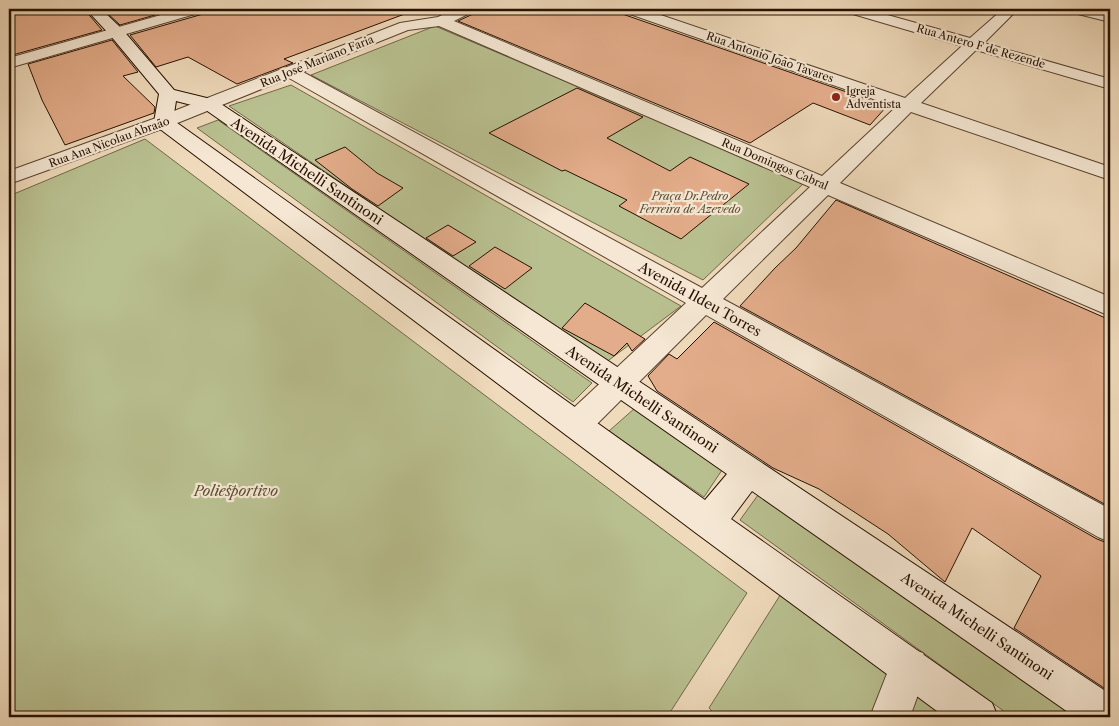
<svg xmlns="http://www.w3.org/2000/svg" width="1119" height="726" viewBox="0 0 1119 726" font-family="'Libre Caslon Text',serif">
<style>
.green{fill:#b9c090;stroke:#706848}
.building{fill:#e3ac8a;stroke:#271100}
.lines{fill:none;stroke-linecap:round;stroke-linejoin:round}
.street-casing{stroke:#59432f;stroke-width:2}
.secondary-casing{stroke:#271100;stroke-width:2}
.street{fill:#f5e7d3;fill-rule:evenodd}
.secondary{fill:#f5e7d3;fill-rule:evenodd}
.poi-dot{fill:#8f2418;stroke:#f5e7d3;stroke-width:2}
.labels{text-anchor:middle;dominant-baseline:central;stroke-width:4.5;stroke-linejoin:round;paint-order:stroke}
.far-street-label{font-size:11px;fill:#271100;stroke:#f5e7d3}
.far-poi-label{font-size:11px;fill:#271100;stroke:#f5e7d3;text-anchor:start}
.far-park-label{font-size:11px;font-style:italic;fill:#5a4e32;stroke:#f5e7d3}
.street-label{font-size:14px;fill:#271100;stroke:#f5e7d3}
.park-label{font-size:14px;font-style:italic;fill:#5a4e32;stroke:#f5e7d3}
</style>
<rect width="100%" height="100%" fill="#efdabb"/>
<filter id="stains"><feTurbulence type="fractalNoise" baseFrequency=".004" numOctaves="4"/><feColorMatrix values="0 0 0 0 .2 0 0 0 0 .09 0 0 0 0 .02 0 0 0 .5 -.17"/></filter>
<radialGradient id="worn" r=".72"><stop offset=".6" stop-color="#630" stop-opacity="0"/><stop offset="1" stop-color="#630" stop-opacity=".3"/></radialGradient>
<g class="green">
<polygon points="435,26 804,183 703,280 311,75"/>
<polygon points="291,85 681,306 605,363 229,106"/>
<polygon points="218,120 592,383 573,402 197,128"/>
<polygon points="145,139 747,593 667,717 9,717 9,196"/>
<polygon points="635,408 724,467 704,497 609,431"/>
<polygon points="758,495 1077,717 1012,717 740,520"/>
<polygon points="784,589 956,717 718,717 709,708"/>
</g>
<g class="building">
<polygon points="9,9 84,9 102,30 9,56"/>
<polygon points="103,9 176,9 120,25"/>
<polygon points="206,9 410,9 410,12 284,59 293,63 237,84 188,57 156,67 130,35 203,14"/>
<polygon points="476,9 608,9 887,106 870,125 813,103 750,143 458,21 473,14"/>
<polygon points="112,40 138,72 123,76 155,107 154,113 65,145 42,100 28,64"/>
<polygon points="577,88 643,117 607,138 670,171 690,157 749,184 681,239 619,206 627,200 565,170 562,171 489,133"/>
<polygon points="345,147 377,173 403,188 378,206 352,189 315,160"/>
<polygon points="836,200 1110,320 1110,507 740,306 775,268 796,248"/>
<polygon points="448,225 476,242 453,256 426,238"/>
<polygon points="495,247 532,268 505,289 469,266"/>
<polygon points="585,303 612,319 645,339 632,351 627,343 614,356 562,328"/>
<polygon points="714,322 1097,539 1110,544 1110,692 1014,628 1041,576 972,528 945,582 888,534 819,489 773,468 657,391 648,376 669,354 677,359"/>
</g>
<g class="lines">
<defs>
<g id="street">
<polygon points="182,9 204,9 202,12 9,68 9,58"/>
<path d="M455,9H474L472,12L454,21L822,176L896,107L624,12L622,9H643L905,98L962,46L846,12L844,9H866L970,38L1003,9H1018L984,43L1110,79V89L976,50L921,103L1110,167V180L911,112L840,183L1110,297V316L828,195L723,299L1110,509V542L1098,537L706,315L587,434L576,437L565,434L561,425L565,416L686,303L289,78L170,126L9,184V171L156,118L400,23L438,17ZM439,26L810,187L702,288L303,72L408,30Z"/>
<polygon points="1068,9 1092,9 1110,14 1110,22 1070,12"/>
<polygon points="909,648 923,653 928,667 910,717 870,717 895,653"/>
</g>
<path id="secondary" d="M86,9H101L122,29L174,90L215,100L1110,694V717H1075L752,491L731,519L992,703L998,717H945L696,533L156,126L154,122L159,94L110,35ZM176,101L203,108L727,474L705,500L173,120Z"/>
</defs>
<use href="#street" class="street-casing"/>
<use href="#secondary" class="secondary-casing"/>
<use href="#street" class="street"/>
<use href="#secondary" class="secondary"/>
</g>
<circle class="poi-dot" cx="836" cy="97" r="5"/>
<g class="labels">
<g class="far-street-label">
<text transform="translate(981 46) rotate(16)">Rua Antero F de Rezende</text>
<text transform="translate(770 57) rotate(19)">Rua Antonio João Tavares</text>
<text transform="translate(317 61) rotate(-22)">Rua José Mariano Faria</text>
<text transform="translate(109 142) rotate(-20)">Rua Ana Nicolau Abraão</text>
<text transform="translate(775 164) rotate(23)">Rua Domingos Cabral</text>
</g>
<g class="far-poi-label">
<text x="846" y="91">Igreja<tspan x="846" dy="13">Adventista</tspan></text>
</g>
<g class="far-park-label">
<text x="690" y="196">Praça Dr.Pedro<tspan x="690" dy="13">Ferreira de Azevedo</tspan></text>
</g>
<g class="street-label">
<text transform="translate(307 171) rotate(34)">Avenida Michelli Santinoni</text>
<text transform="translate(700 299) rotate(29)">Avenida Ildeu Torres</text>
<text transform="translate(642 399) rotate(34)">Avenida Michelli Santinoni</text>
<text transform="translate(977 626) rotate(34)">Avenida Michelli Santinoni</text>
</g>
<g class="park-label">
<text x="236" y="491">Poliesportivo</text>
</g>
</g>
<rect width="1119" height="726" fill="none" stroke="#efdabb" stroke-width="30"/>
<rect x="10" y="10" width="1099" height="706" fill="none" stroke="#271100" stroke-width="2.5"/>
<rect x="15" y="15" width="1089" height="696" fill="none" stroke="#271100"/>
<rect width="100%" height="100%" filter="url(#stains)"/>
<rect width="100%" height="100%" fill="url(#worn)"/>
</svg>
